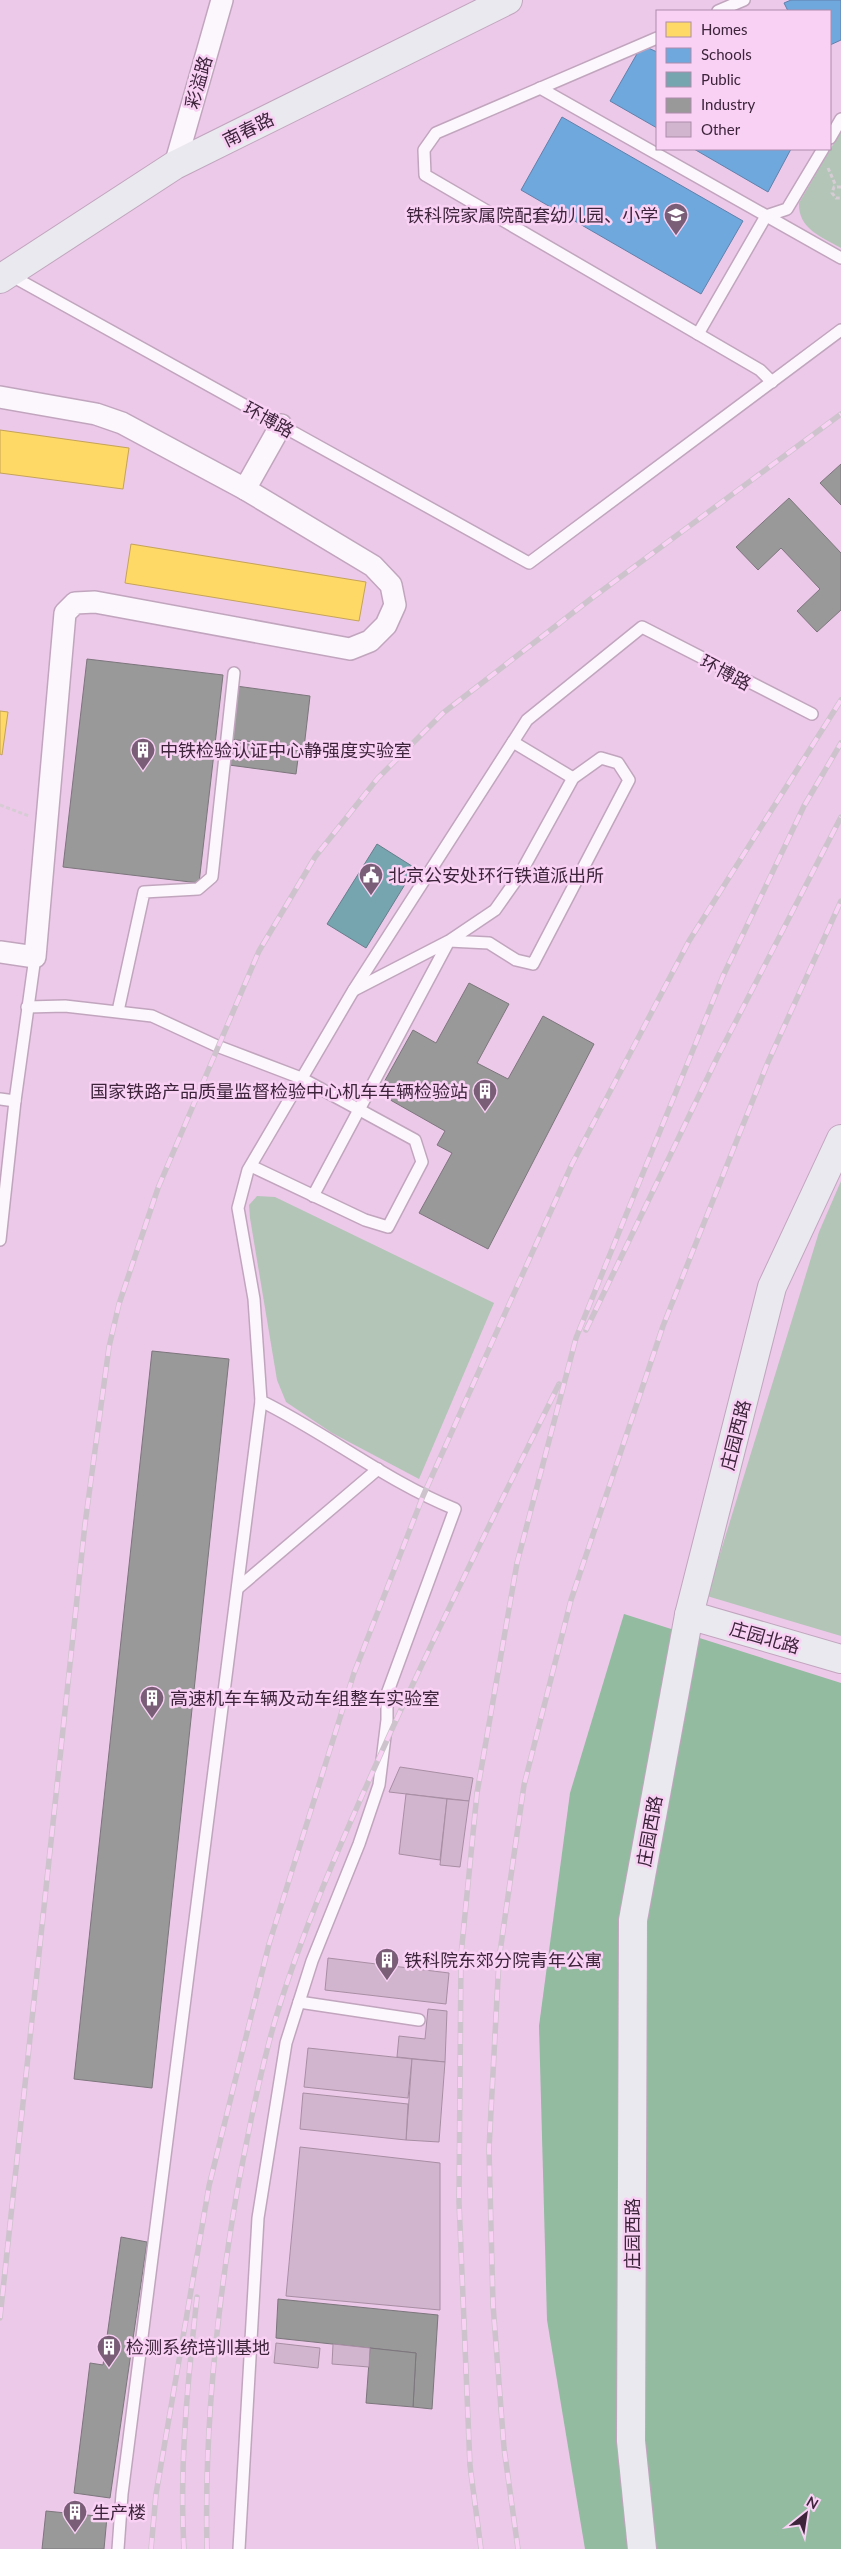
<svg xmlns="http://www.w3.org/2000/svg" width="841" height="2549" viewBox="0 0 841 2549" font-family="Lato,'Noto Sans SC',sans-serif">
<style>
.green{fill:#b2c5b7}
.forest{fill:#92bba0}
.homes{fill:#ffd966;stroke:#c5a359}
.schools{fill:#6fa8dc;stroke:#6080ac}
.public{fill:#76a5af;stroke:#657e8c}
.industry{fill:#999;stroke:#7d767d}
.building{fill:#d1b5ce;stroke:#a88ea5}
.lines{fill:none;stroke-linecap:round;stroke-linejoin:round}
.lane-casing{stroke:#c1a5be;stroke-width:14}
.street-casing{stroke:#c1a5be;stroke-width:24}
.secondary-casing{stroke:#c1a5be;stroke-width:30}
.path{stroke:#d6ccd4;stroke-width:3;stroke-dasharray:4 2.5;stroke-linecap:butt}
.lane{stroke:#fcf7fc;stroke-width:11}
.street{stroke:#fcf7fc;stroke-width:21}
.secondary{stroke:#e9e9ef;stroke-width:28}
.rail-casing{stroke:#cdc3cc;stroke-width:5.5}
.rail{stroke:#f9d1f5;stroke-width:4;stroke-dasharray:11;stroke-linecap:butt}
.labels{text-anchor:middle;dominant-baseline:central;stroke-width:5;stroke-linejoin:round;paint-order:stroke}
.street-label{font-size:18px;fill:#3d243b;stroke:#f9d1f5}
.poi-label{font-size:18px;fill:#3d243b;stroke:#f9d1f5;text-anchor:start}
</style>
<rect width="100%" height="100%" fill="#ecc9e8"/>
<g class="green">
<path d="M841,131V248C822,237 798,229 799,203Z"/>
<polygon points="841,1181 841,1636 707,1596 819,1232"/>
<polygon points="257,1196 275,1197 494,1303 419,1479 332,1433 286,1402 277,1380 250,1218 249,1205"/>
</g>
<polygon class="forest" points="624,1614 841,1683 841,2549 585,2549 547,2320 539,2026 570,1793"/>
<g class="homes">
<polygon points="0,430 129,448 123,489 0,473"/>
<polygon points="131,544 366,582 359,621 125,583"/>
<polygon points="0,711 8,712 2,755 0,754"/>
</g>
<g class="schools">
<polygon points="791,0 841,0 841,40 830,45 830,11 788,11 784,3"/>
<polygon points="642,45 657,52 657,128 610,101"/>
<polygon points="562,117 743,221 701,294 521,190"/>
<polygon points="694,149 791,149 768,192"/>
</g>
<polygon class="public" points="377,844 415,868 366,948 327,924"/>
<g class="industry">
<polygon points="841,464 841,505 820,483"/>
<polygon points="789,498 841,553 841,610 817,632 797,611 820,589 781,548 758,570 736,547"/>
<polygon points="87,659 223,675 199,883 63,867"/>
<polygon points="236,686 310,696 304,748 229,739"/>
<polygon points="232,742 299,751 296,774 229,765"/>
<polygon points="469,983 509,1004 477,1063 508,1079 543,1016 594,1044 488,1249 419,1213 452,1153 437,1145 445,1131 378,1093 413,1030 436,1043"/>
<polygon points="152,1351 229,1359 152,2088 74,2079"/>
<polygon points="121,2237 147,2242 110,2498 74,2493 90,2363 103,2365"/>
<polygon points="278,2299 438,2315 432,2409 413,2407 416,2353 276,2338"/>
<polygon points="370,2348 416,2353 413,2407 366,2403"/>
<polygon points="46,2511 107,2517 104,2549 42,2549"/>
</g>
<g class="building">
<polygon points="400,1767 473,1778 469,1801 389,1792"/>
<polygon points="406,1794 447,1799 440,1860 399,1854"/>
<polygon points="447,1799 469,1801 460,1867 440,1865"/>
<polygon points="328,1958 449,1973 446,2004 325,1990"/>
<polygon points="428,2009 447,2011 445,2062 397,2057 399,2036 425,2039"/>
<polygon points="308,2048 412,2059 408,2098 304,2087"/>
<polygon points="412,2059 445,2062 439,2142 406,2140"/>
<polygon points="303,2093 408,2104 406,2140 300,2129"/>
<polygon points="300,2147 440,2163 440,2310 286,2296"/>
<polygon points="276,2343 320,2348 318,2368 274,2363"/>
<polygon points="333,2344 370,2348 369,2367 332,2364"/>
</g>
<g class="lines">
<defs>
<g id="lane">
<polyline points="718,11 744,0"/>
<polyline points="657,38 436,133 424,150 425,175 760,370 772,382"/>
<polyline points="540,88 841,258"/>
<polyline points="830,138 841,119"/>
<polyline points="10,275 529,563 841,330"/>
<polyline points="698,334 766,216 787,209 823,149"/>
<polyline points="513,742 573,778"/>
<polyline points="27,1007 65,1006 152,1016 217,1046 301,1078 415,1140 422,1162 388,1227 365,1220 251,1166"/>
<polyline points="118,1011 144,892 198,889 212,877 234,673"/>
<polyline points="0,1099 15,1101"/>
<polyline points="313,1196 449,941 495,910 519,876 573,778 601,758 618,763 629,780 533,964 516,960 489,943 449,941 354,990"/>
<polyline points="0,1240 15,1101 35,957"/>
<polyline points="238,1588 378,1469"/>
<polyline points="299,2002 419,2020"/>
<polyline points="118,2549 122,2494 261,1401"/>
<path d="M239,2549L258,2218L286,2043L312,1961L359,1844L379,1785L387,1720V1694L455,1509C386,1481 328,1434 261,1401L254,1299L238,1208L248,1170L353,991L527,720L642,627L812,714"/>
</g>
<g id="street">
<polyline points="175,165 222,0"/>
<polyline points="0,397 96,414 122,423 245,489 373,566 391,585 395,605 386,625 370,641 350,649 95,602 75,603 65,613 35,957 0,952"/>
<polyline points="245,489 281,425"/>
</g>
<g id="secondary">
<polyline points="0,279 175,165 508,0"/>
<polyline points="689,1615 841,1659"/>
<polyline points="642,2549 631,2441 633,1920 689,1615 772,1287 841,1139"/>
</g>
</defs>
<use href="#lane" class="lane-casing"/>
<use href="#street" class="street-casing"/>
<use href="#secondary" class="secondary-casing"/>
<g class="path">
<polyline points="828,168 836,186"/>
<polyline points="841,187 834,187 832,193 836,198 841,198"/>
<polyline points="0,805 29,816"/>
</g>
<use href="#lane" class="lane"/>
<use href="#street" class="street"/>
<use href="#secondary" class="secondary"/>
<defs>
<g id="rail">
<polyline points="586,1330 717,1058 841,817"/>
<polyline points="0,2318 85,1524 109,1347 119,1304 158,1188 259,951 315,857 378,778 443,713 592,598 841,414"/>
<polyline points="151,2549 156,2494 209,2186 269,1944 354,1673 423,1496 572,1164 689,941 841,700"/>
<path d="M184,2549C179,2467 188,2379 197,2297"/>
<path d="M207,2549C204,2427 217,2306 238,2186C249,2129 260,2072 276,2017C302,1932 338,1849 374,1769C432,1639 496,1512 559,1384"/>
<polyline points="481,2549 470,2466 459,2202 461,1955 477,1793 517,1563 576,1338 723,976 804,806 841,743"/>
<polyline points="518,2549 504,2448 493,2305 489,2149 499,1959 524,1785 571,1600 663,1326 768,1062 841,901"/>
</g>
</defs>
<use href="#rail" class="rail-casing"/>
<use href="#rail" class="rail"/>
</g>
<defs>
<symbol id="school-pin" viewBox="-11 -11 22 30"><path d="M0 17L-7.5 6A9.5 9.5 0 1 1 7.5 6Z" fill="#7a5e78" stroke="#f9d1f5"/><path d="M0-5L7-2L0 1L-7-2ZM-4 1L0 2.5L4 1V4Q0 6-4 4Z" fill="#fff"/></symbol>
<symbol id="building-pin" viewBox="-11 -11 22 30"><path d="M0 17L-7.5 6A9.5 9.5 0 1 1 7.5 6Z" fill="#7a5e78" stroke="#f9d1f5"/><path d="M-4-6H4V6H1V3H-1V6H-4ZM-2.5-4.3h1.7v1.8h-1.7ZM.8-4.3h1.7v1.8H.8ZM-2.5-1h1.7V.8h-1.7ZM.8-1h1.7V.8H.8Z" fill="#fff"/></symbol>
<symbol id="civic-pin" viewBox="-11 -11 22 30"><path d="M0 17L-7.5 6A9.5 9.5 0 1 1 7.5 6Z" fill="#7a5e78" stroke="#f9d1f5"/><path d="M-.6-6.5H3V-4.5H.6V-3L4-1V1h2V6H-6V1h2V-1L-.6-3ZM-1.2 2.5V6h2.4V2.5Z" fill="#fff"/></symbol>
</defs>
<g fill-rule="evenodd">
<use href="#school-pin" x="662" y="201" width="28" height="38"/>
<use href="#building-pin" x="129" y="736" width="28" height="38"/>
<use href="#civic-pin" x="357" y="861" width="28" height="38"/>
<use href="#building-pin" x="471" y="1077" width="28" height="38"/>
<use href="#building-pin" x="138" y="1684" width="28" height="38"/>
<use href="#building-pin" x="373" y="1946" width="28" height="38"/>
<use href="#building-pin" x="95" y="2333" width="28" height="38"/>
<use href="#building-pin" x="61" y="2498" width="28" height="38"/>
</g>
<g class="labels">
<g class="street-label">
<text transform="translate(198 82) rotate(-74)">彩溢路</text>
<text transform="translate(248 129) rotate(-26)">南春路</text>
<text transform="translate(269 419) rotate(29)">环博路</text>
<text transform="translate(726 672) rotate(28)">环博路</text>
<text transform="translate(735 1435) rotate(-76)">庄园西路</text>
<text transform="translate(765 1637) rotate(16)">庄园北路</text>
<text transform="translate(649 1831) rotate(-80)">庄园西路</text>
<text transform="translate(632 2234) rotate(-90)">庄园西路</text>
</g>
<g class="poi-label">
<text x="658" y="215" text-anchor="end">铁科院家属院配套幼儿园、小学</text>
<text x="160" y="750">中铁检验认证中心静强度实验室</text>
<text x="388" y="875">北京公安处环行铁道派出所</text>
<text x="468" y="1091" text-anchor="end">国家铁路产品质量监督检验中心机车车辆检验站</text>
<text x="170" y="1698">高速机车车辆及动车组整车实验室</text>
<text x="404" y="1960">铁科院东郊分院青年公寓</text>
<text x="126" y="2347">检测系统培训基地</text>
<text x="92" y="2512">生产楼</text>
</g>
</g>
<rect x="656" y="10" width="175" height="140" fill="#f9d1f5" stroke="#ae8cab"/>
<rect x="666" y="22" width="25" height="15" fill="#ffd966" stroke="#ae8cab"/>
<text x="701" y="35" font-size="15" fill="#3d243b">Homes</text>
<rect x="666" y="48" width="25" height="15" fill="#6fa8dc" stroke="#ae8cab"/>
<text x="701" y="60" font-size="15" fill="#3d243b">Schools</text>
<rect x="666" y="72" width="25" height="15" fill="#76a5af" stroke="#ae8cab"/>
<text x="701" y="85" font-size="15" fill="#3d243b">Public</text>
<rect x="666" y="98" width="25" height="15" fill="#999999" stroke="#ae8cab"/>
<text x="701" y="110" font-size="15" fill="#3d243b">Industry</text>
<rect x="666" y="122" width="25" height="15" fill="#d1b5ce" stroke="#ae8cab"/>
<text x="701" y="135" font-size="15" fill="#3d243b">Other</text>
<g transform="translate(806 2514) rotate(30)" stroke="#f9d1f5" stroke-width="4" paint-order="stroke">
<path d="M0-4L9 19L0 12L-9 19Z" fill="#3d243b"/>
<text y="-8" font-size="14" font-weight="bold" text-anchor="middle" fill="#3d243b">N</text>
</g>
</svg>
